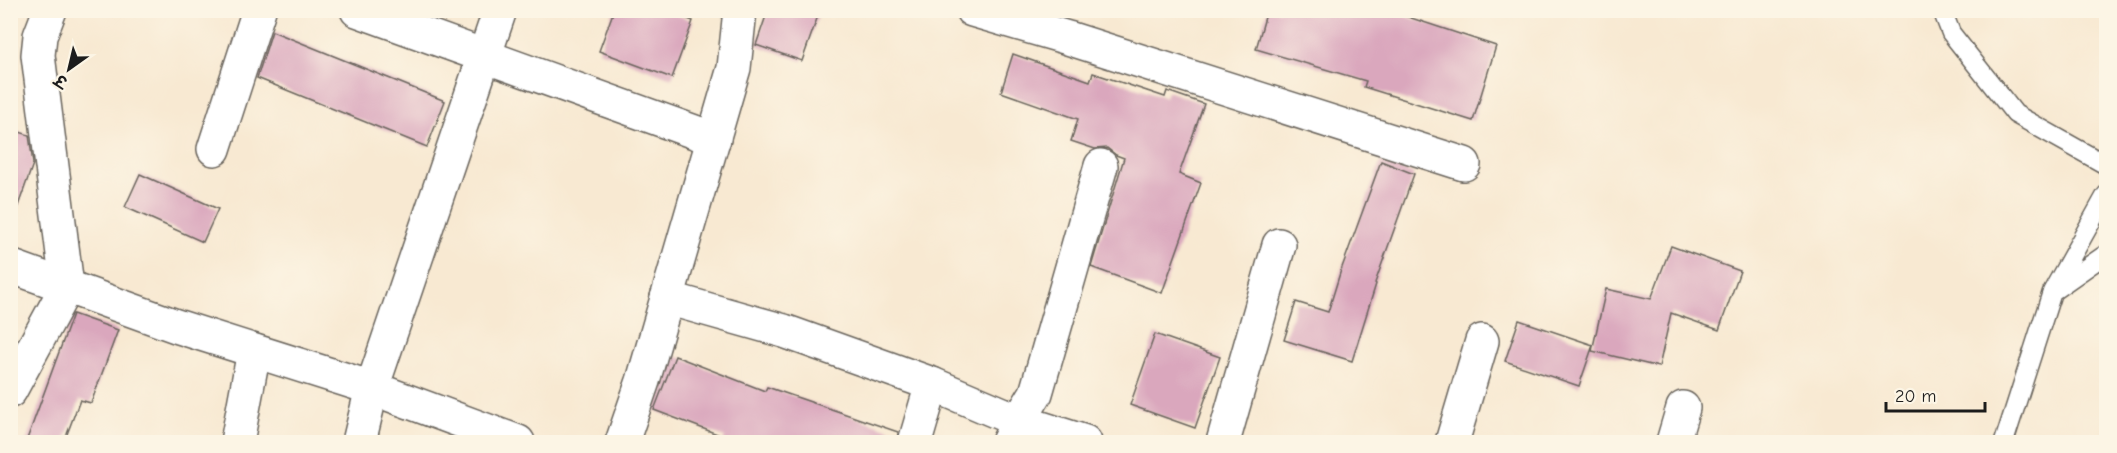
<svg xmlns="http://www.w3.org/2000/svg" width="2117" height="453" viewBox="0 0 2117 453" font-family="'Comic Neue','Playpen Sans Deva',sans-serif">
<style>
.building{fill:#daa7bd}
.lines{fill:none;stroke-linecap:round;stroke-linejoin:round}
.service-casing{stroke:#69645c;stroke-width:21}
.minor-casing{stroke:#69645c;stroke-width:36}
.tertiary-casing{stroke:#69645c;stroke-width:36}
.service{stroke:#fff;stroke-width:18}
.minor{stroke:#fff;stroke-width:33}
.tertiary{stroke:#fff;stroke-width:33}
</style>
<rect width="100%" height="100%" fill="#fcf5e5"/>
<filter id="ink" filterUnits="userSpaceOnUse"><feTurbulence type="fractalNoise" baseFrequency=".0167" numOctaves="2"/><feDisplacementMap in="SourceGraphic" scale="12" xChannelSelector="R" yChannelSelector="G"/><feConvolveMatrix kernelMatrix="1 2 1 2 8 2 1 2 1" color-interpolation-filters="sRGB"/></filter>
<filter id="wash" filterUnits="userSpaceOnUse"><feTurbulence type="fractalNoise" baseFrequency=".008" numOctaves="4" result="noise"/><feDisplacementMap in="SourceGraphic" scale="24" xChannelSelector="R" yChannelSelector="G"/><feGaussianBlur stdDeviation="1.35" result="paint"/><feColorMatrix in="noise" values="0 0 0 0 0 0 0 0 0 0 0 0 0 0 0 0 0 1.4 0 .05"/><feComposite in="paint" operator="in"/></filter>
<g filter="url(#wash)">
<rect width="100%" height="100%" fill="#f8e9d2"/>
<g id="blocks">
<g class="building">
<polygon points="614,10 665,10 693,21 672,78 599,51"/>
<polygon points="768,10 820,10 802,61 756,45"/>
<polygon points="1267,10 1387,10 1496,46 1473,121 1364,87 1366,81 1256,49"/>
<polygon points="272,31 445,101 427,147 257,78"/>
<polygon points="1013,54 1090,81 1093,73 1165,97 1167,91 1204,104 1179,174 1201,183 1162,293 1091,267 1124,158 1116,155 1107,148 1095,149 1071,141 1078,119 1001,92"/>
<polygon points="10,129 29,135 33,164 14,217 10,216"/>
<polygon points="1381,161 1414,174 1375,283 1376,284 1352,361 1284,340 1296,302 1328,312 1340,273"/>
<polygon points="140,174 218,209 203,242 125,207"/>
<polygon points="1671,246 1740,271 1719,330 1671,313 1659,367 1592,351 1606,289 1651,299"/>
<polygon points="73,314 118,330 91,403 80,400 64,442 26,442"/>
<polygon points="1519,320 1593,345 1579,386 1505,361"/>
<polygon points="1155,334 1220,357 1195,428 1130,405"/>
<polygon points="675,356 765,391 767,387 898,432 897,442 723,442 725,437 654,410"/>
</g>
</g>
</g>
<g filter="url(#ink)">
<use href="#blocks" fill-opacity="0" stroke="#69645c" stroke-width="1.5"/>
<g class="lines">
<defs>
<g id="service">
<polyline points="1942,10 1951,33 2015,114 2106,165"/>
<polyline points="2056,289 2106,254"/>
<polyline points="2004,442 2052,292 2106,195"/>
</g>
<g id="minor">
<polyline points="357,10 714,139"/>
<polyline points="972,10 1068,38 1464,164"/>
<polyline points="214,149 259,10"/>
<polyline points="10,266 176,326 372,388 518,442"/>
<polyline points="667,298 784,331 932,384 1019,421 1008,442"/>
<polyline points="10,391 67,286 38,55 40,36 50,10"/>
<polyline points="237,442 254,351"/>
<polyline points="359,442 372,388 500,10"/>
<polyline points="915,442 932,384"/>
<polyline points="1085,442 1019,421 1036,393 1101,166"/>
<polyline points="1223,442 1279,245"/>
<polyline points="1452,442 1482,341"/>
<polyline points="1673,442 1683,408"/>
</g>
<polyline id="tertiary" points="622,442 643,381 734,68 740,10"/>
</defs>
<use href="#service" class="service-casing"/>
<use href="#minor" class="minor-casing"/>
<use href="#tertiary" class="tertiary-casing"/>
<use href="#service" class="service"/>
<use href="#minor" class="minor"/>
<use href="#tertiary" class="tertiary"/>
</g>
</g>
<rect width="2117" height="453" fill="none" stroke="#fcf5e5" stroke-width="36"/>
<g transform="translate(69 69) rotate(214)" stroke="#fcf5e5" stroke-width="4.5" paint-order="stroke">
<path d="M0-4.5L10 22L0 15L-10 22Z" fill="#1c1c1c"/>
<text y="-9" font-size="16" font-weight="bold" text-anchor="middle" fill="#1c1c1c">उ</text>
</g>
<path d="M1886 402v9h99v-9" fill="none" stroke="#1c1c1c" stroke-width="3"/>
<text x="1895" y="402" font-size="18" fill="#1c1c1c" stroke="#fcf5e5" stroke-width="4.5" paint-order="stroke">20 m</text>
</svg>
